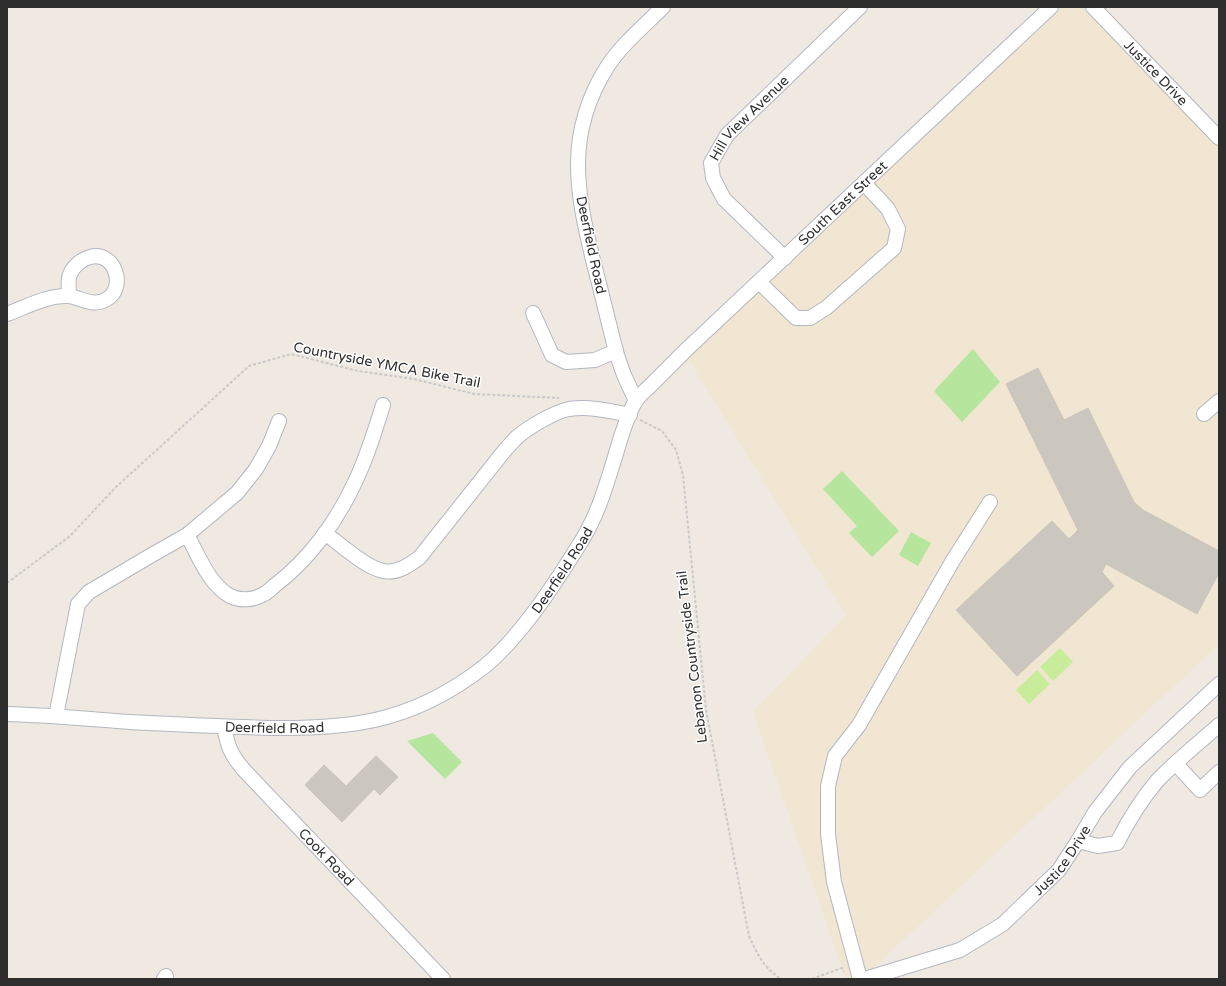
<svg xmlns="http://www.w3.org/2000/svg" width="1226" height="986" viewBox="0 0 1226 986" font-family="'Varela Round',sans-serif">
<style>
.education{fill:#f0e6d1}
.green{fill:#b6e59e}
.pitch{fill:#c9ec9a}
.building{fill:#cbc7bf;stroke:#cbc5ba}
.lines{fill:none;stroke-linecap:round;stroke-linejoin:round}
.minor-casing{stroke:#b4b7c1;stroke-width:16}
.path{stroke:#c9c9c9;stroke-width:2;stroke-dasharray:3 2;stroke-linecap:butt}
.minor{stroke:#fff;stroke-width:14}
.labels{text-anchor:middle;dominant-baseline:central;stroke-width:3;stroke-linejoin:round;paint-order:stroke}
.street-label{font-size:14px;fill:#2e2e2e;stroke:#fff}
</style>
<rect width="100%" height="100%" fill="#efe9e1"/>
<polygon class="education" points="1051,7 1093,7 1219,138 1219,644 862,979 846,979 753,712 846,615 684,352"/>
<g class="green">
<polygon points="973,349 1000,382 962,422 934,391"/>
<polygon points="842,471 899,531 872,557 849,533 857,526 823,489"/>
<polygon points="911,532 931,543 918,566 899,555"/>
<polygon points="433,733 462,762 445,779 407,741"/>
</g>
<g class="pitch">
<polygon points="1060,648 1073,662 1053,681 1040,667"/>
<polygon points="1037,670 1050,684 1029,704 1016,690"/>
</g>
<g class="building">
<polygon points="1038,368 1064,420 1088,408 1134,502 1143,510 1219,551 1219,573 1197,614 1106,564 1102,572 1114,586 1017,676 956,610 1052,521 1069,539 1078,530 1006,384"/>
<polygon points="376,756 398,777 380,795 374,789 342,822 305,785 324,765 346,786"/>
</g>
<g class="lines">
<defs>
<g id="minor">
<path id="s1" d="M1093,7L1219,138"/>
<path id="s2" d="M785,258L724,199L713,178L711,163L727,135L860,7"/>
<polyline points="759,282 796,318 810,318 826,308 894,248 898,229 888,209 864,183"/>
<polyline points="533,313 552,355 566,362 595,360 616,351"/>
<path d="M7,314C26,307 48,295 68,296C81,297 92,308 107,299C127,287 114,250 90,257C81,259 71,268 69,278C68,283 69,291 69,296"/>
<path d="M636,401L624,375L617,355C609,325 602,294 594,264C576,191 565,134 607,67C622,44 644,26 663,7"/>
<polyline points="1204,414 1219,401"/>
<path d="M325,533C341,545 365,567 383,571C397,574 410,565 420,557L505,450C509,446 513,441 517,437C529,427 554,412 569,409C589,406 610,411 630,415"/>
<path d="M187,535C199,556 208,583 230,596C240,601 253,600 262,595C267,593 271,589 274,586C309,560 337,521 355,482C367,457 375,431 383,405"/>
<path id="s3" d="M7,714C48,715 89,719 130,722C168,724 206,726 244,727C288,729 332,729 375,720C415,711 453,691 485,666C521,636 554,585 579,545C596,519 605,490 614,460C620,441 625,420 635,402C638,396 645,391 650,386C662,374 675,361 687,349L1051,7"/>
<polyline points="56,716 78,604 89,592 150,556 187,535 237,493 256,469 269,446 279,421"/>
<path id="s4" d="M224,727C228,747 230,753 243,769L443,979"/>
<polyline points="1176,764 1200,790 1219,772"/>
<path d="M1078,841L1098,846L1117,843C1128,821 1141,800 1157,781C1176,761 1199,743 1219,725"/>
<polyline points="164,979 166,976"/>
<polyline points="860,979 834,882 828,834 828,786 835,756 859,725 952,562 990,502"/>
<path id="s5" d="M865,979L960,950L1003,924L1059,870L1078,841L1095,812L1130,767L1219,684"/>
</g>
</defs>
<use href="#minor" class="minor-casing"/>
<g class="path">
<path d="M640,420L662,431L676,450L683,475L706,710L749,936C758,955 763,967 781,979"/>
<polyline points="7,583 70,536 116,487 249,366 291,354 358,371 414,379 474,394 559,398"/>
<polyline points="812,979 842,968 844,972"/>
</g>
<use href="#minor" class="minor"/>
</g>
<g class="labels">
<g class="street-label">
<text stroke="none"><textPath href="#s1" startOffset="91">Justice Drive</textPath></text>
<text stroke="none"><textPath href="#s2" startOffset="183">Hill View Avenue</textPath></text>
<text stroke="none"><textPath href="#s3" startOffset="1088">South East Street</textPath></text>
<text transform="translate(591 245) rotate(78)">Deerfield Road</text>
<text transform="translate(387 365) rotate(11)">Countryside YMCA Bike Trail</text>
<text stroke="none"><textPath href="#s3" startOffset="616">Deerfield Road</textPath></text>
<text transform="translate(692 657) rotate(-97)">Lebanon Countryside Trail</text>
<text stroke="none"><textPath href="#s3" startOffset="268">Deerfield Road</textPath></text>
<text stroke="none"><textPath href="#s4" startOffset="168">Cook Road</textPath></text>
<text stroke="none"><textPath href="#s5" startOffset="237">Justice Drive</textPath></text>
</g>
</g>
<rect width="1226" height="986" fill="none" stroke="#2e2e2e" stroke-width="16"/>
</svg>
